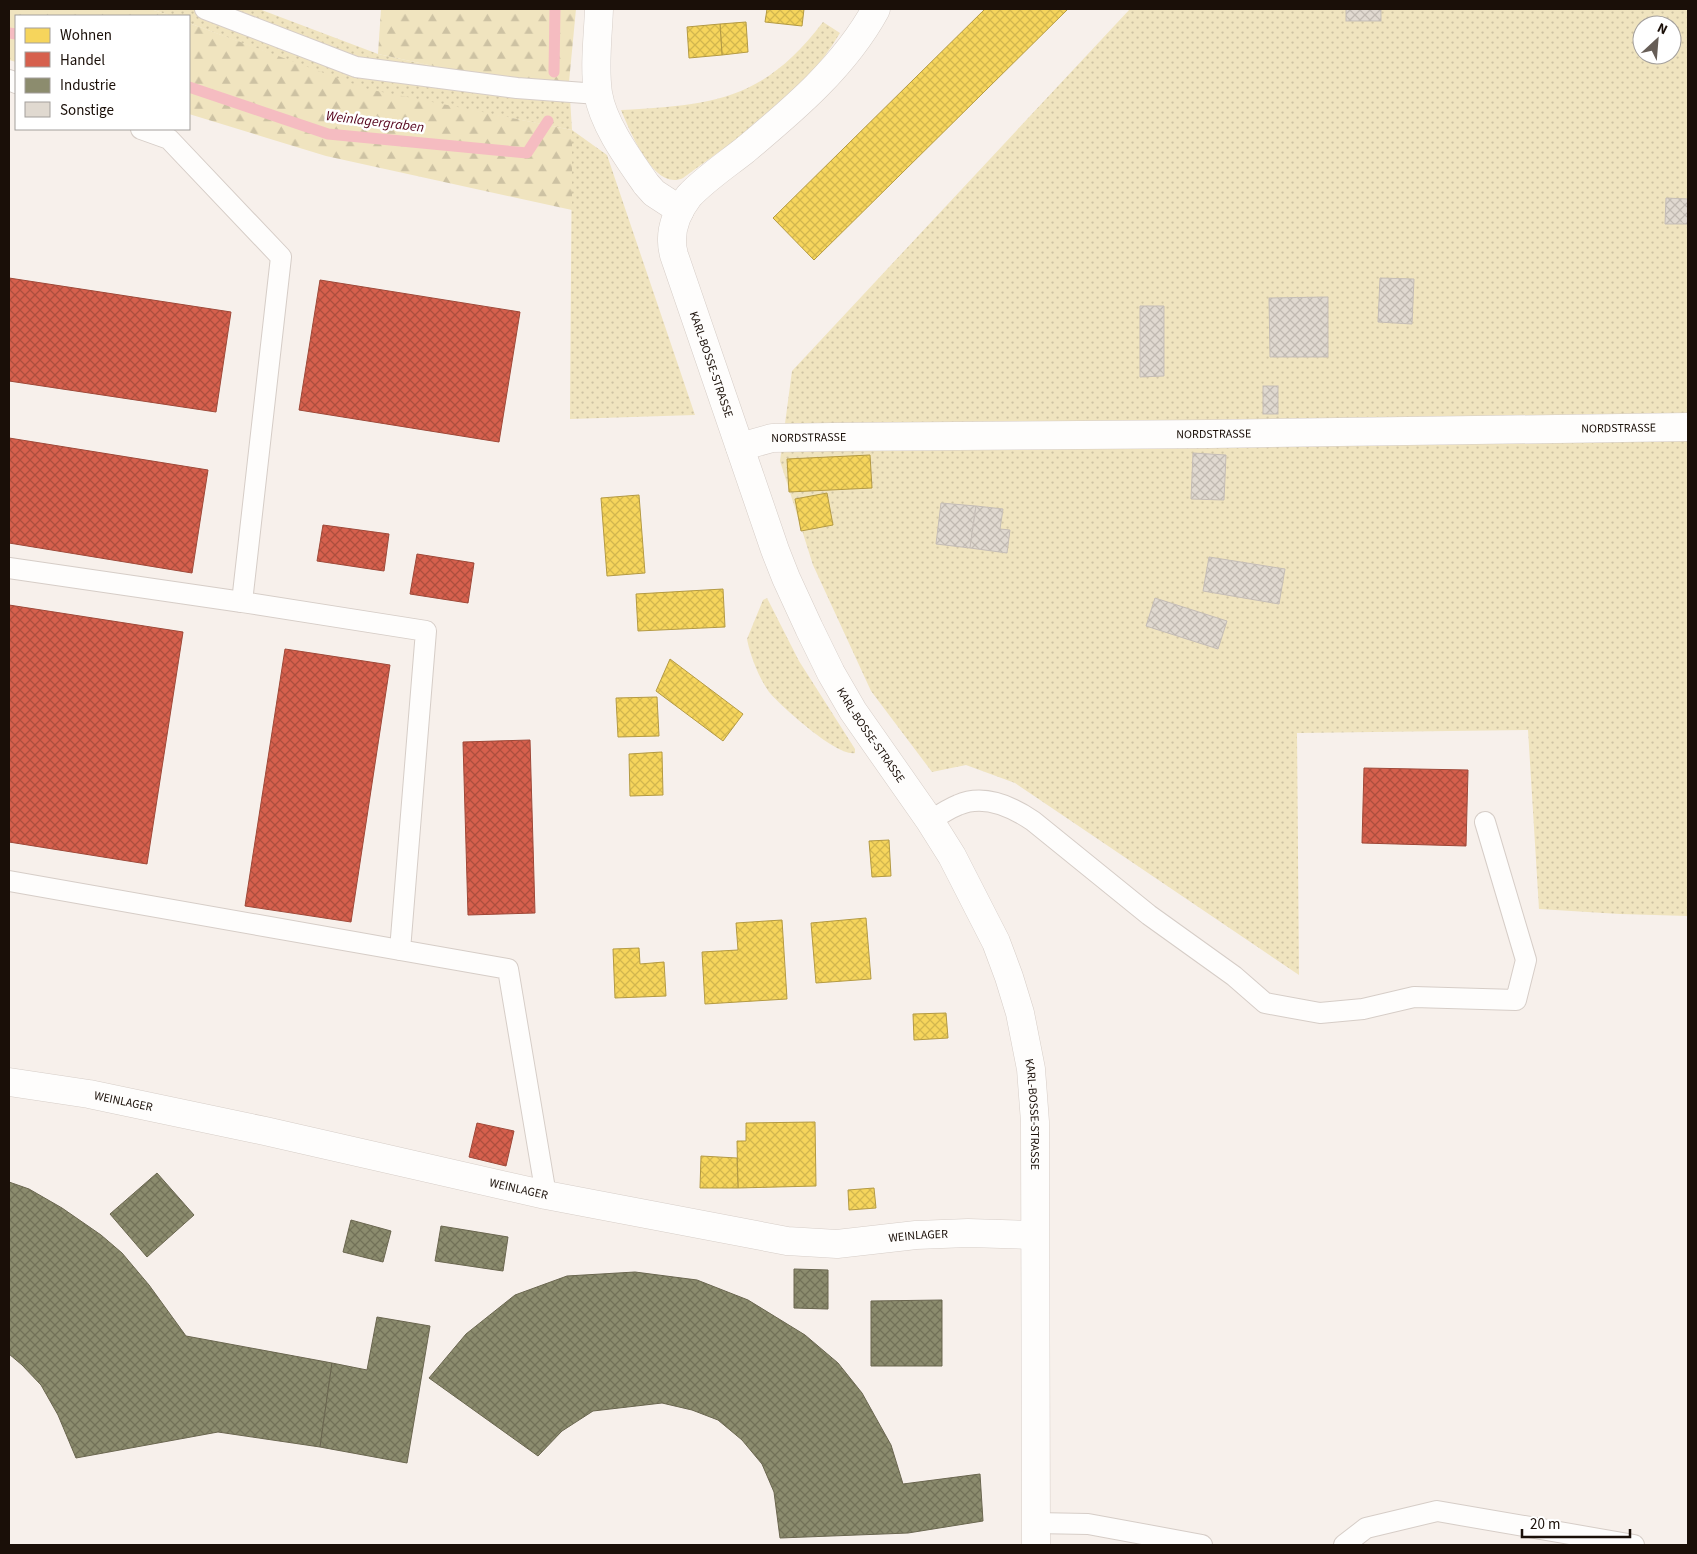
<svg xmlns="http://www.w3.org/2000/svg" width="1697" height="1554" viewBox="0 0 1697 1554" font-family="'Source Sans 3',sans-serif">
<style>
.grass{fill:url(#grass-dots);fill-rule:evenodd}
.forest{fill:url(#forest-firs)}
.homes{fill:url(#homes-cross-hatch);stroke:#b49a43}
.shops{fill:url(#shops-cross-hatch);stroke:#9e4838}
.industry{fill:url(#industry-cross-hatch);stroke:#6a664f}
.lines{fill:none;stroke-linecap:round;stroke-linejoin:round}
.stream{stroke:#f5bcc1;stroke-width:11}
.building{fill:url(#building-cross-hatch);stroke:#c5bdb6}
.service-casing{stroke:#d6cdc7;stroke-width:22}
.minor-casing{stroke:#d6cdc7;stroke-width:29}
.service{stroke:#fefdfc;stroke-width:20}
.minor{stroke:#fefdfc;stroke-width:28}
.labels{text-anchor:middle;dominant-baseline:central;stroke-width:5;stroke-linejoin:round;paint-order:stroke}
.street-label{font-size:12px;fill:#1a0f08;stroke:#fff}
.water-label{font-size:14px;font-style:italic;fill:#54001a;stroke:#fff}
</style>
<defs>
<pattern id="grass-dots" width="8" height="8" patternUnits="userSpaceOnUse" patternTransform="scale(1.25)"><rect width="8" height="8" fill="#f0e4bf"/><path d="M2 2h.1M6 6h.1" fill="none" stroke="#cdc2a3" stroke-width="1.8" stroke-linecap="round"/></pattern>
<pattern id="forest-firs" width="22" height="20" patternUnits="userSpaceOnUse" patternTransform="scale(1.25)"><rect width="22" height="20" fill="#f0e4bf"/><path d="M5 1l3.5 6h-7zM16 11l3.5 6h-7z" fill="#cdc2a3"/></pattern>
<pattern id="homes-cross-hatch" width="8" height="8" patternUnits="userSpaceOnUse" patternTransform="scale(1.25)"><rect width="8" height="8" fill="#f6d55c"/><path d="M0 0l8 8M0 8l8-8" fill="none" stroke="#d2b64e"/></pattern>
<pattern id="shops-cross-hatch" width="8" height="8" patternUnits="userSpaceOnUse" patternTransform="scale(1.25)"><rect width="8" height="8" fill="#d6604d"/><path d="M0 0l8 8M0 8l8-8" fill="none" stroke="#ad4e3e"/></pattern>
<pattern id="industry-cross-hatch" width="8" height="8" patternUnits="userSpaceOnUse" patternTransform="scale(1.25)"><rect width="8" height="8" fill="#8c8c6e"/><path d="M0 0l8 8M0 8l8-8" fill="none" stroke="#727158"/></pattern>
<pattern id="building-cross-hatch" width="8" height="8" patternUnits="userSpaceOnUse" patternTransform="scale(1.25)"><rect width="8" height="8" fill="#e0d9d0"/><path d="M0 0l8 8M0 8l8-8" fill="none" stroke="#c0b9b1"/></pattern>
</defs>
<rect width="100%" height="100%" fill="#f7f0eb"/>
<g class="grass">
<polygon points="151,9 259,9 378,54 475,75 569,82 572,130 607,155 695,415 570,419 572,130 367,90 189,23 189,16 171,16"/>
<path d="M1130,9H1688V916L1620,914L1539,909L1528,730L1297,733L1299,975L1015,783L966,765L932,772L871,691L813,565L780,461L792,371ZM1642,25H1672V55H1642Z"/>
<path d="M823,22L840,33C804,95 740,136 683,178C654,192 630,131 621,110C713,105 764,100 823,22Z"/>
<path d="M767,598L799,661L855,749V753C837,757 781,706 769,692C759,678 750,655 747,639L763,600Z"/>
</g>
<g class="forest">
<polygon points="9,9 151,9 171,16 16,16 16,62 9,60"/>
<polygon points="381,9 576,9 569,82 475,75 378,54"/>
<polygon points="189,23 367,89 572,130 572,210 326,156 189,114"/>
</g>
<g class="homes">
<polygon points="767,9 804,9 802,26 765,22"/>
<polygon points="985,9 1068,9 814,260 773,218"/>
<polygon points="746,22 748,52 722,55 720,24"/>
<polygon points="720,24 722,55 689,58 687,27"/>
<polygon points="870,455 872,488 789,492 787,459"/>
<polygon points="827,493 833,525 801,531 795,499"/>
<polygon points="639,495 645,573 607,576 601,498"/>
<polygon points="723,589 725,627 638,631 636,594"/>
<polygon points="670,659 743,714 723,741 656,691"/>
<polygon points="657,697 659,736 618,737 616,698"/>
<polygon points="662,752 663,795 630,796 629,754"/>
<polygon points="889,840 891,876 872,877 869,841"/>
<polygon points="866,918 871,979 816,983 811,923"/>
<polygon points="782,920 787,999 705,1004 702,952 738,950 736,923"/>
<polygon points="639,948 640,964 664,962 666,996 615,998 613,949"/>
<polygon points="946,1013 948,1038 914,1040 913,1014"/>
<polygon points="815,1122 816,1186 738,1188 737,1141 746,1141 746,1123"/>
<polygon points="701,1156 737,1158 738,1188 700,1188"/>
<polygon points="874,1188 876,1208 849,1210 848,1190"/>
</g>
<g class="shops">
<polygon points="9,278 231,312 216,412 9,381"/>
<polygon points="320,280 520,312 499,442 299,410"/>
<polygon points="9,438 208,470 192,573 9,543"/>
<polygon points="323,525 389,534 384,571 317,561"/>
<polygon points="417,554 474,563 468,603 410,594"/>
<polygon points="9,605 183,632 147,864 9,842"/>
<polygon points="285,649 390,665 351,922 245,906"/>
<polygon points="530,740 535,913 468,915 463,742"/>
<polygon points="1364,768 1468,770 1466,846 1362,843"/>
<polygon points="477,1123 514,1131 506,1166 469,1157"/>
</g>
<g class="industry">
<polygon points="157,1173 194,1215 147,1257 110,1214"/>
<polygon points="9,1182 29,1189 62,1208 101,1235 122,1253 149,1285 186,1336 332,1363 320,1447 218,1432 76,1458 58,1415 41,1385 22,1365 9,1354"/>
<polygon points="351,1220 391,1231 383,1262 343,1252"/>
<polygon points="441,1226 508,1237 503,1271 435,1261"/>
<polygon points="794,1269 828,1270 828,1309 794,1308"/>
<polygon points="635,1272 697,1280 748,1300 805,1335 838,1363 862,1393 891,1445 903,1484 980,1474 983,1521 908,1533 780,1538 774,1492 762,1464 742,1440 718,1420 692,1410 662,1403 593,1411 562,1431 538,1456 429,1378 466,1334 515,1295 567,1276"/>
<polygon points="942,1300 942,1366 871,1366 871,1301"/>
<polygon points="377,1317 430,1326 407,1463 320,1447 332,1363 367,1370"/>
</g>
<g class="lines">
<g class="stream">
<polyline points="9,33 16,34"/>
<polyline points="554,72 555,9"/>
<polyline points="189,87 328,134 527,153 548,121"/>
</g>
</g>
<g class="building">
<rect x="1346" y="9" width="35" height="12"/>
<polygon points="1666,198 1688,199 1688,224 1665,224"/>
<polygon points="1380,278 1414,279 1412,324 1378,322"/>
<polygon points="1328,297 1328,357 1270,357 1269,298"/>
<polygon points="1140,306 1164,306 1164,376 1140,377"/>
<rect x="1263" y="386" width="15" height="28"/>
<polygon points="1193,453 1226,455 1224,500 1191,499"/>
<polygon points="941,503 976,506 970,548 936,544"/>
<polygon points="976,506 1003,509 1000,529 1010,530 1007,553 970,548"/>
<polygon points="1209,557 1285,569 1279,604 1203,591"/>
<polygon points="1155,598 1227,621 1218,649 1146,626"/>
</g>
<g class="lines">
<defs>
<g id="service">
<polyline points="205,9 356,67 517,88 598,94"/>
<polyline points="9,80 16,83"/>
<polyline points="141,129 169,139 281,257 242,602 426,631 400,950 508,969 546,1195"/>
<polyline points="9,568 242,602"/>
<path d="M930,821C939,815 948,809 958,805C983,794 1011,806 1033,821L1149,915L1234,976L1265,1003L1320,1013L1363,1009L1414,997L1516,1000L1526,960L1485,822"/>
<polyline points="9,881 400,950"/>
<polyline points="1035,1523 1088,1524 1202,1545"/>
<polyline points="1344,1545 1366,1528 1437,1511 1634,1545"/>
</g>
<g id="minor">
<path d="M599,9C598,36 594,66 598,93C603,124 628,158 646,184L654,193L680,210"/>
<path id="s1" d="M876,9C845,66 794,109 745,150C726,165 705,179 689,196C676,213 668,233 674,255L775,550L786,578L809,628L831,673L853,711L930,821L952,856L996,942L1009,977L1020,1013L1031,1069L1035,1122L1036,1545"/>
<path id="s2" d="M740,447L772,438L833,437L1209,434L1688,427"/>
<path id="s3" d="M9,1082L89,1094L265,1131L546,1195L787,1241L837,1244L916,1235L968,1233L1034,1235"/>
</g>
</defs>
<use href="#service" class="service-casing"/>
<use href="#minor" class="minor-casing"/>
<use href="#service" class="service"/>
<use href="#minor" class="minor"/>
</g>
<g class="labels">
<g class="street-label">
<text stroke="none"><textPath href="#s1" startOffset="445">KARL-BOSSE-STRASSE</textPath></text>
<text stroke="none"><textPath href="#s2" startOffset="880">NORDSTRASSE</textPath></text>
<text stroke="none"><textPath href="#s2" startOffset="475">NORDSTRASSE</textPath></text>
<text stroke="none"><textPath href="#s2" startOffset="70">NORDSTRASSE</textPath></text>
<text stroke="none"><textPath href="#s1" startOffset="850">KARL-BOSSE-STRASSE</textPath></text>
<text stroke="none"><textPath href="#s3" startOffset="116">WEINLAGER</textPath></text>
<text stroke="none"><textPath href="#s1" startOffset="1270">KARL-BOSSE-STRASSE</textPath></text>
<text stroke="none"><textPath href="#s3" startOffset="521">WEINLAGER</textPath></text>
<text stroke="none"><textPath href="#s3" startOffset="926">WEINLAGER</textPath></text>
</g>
<g class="water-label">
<text transform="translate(375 122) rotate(7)">Weinlagergraben</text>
</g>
</g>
<rect width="1697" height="1554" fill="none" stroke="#1a0f08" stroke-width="20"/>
<rect x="15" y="15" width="175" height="115" fill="#ffffff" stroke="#a39f9c"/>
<rect x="25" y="28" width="25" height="15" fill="#f6d55c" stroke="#a39f9c"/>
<text x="60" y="40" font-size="15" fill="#1a0f08">Wohnen</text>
<rect x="25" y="52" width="25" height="15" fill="#d6604d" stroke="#a39f9c"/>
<text x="60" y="65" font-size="15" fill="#1a0f08">Handel</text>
<rect x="25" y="78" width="25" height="15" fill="#8c8c6e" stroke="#a39f9c"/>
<text x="60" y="90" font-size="15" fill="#1a0f08">Industrie</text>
<rect x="25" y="102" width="25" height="15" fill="#e0d9d0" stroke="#a39f9c"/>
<text x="60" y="115" font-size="15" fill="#1a0f08">Sonstige</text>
<g transform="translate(1657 40) rotate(26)"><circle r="24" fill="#ffffff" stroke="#a39f9c"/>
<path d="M0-4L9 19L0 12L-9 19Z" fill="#675e57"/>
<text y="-8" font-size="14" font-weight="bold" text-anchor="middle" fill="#1a0f08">N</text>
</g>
<path d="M1522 1529v8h108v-8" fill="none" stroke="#1a0f08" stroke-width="2.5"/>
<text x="1530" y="1529" font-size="15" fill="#1a0f08" stroke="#ffffff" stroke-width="4" paint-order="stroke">20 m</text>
</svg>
